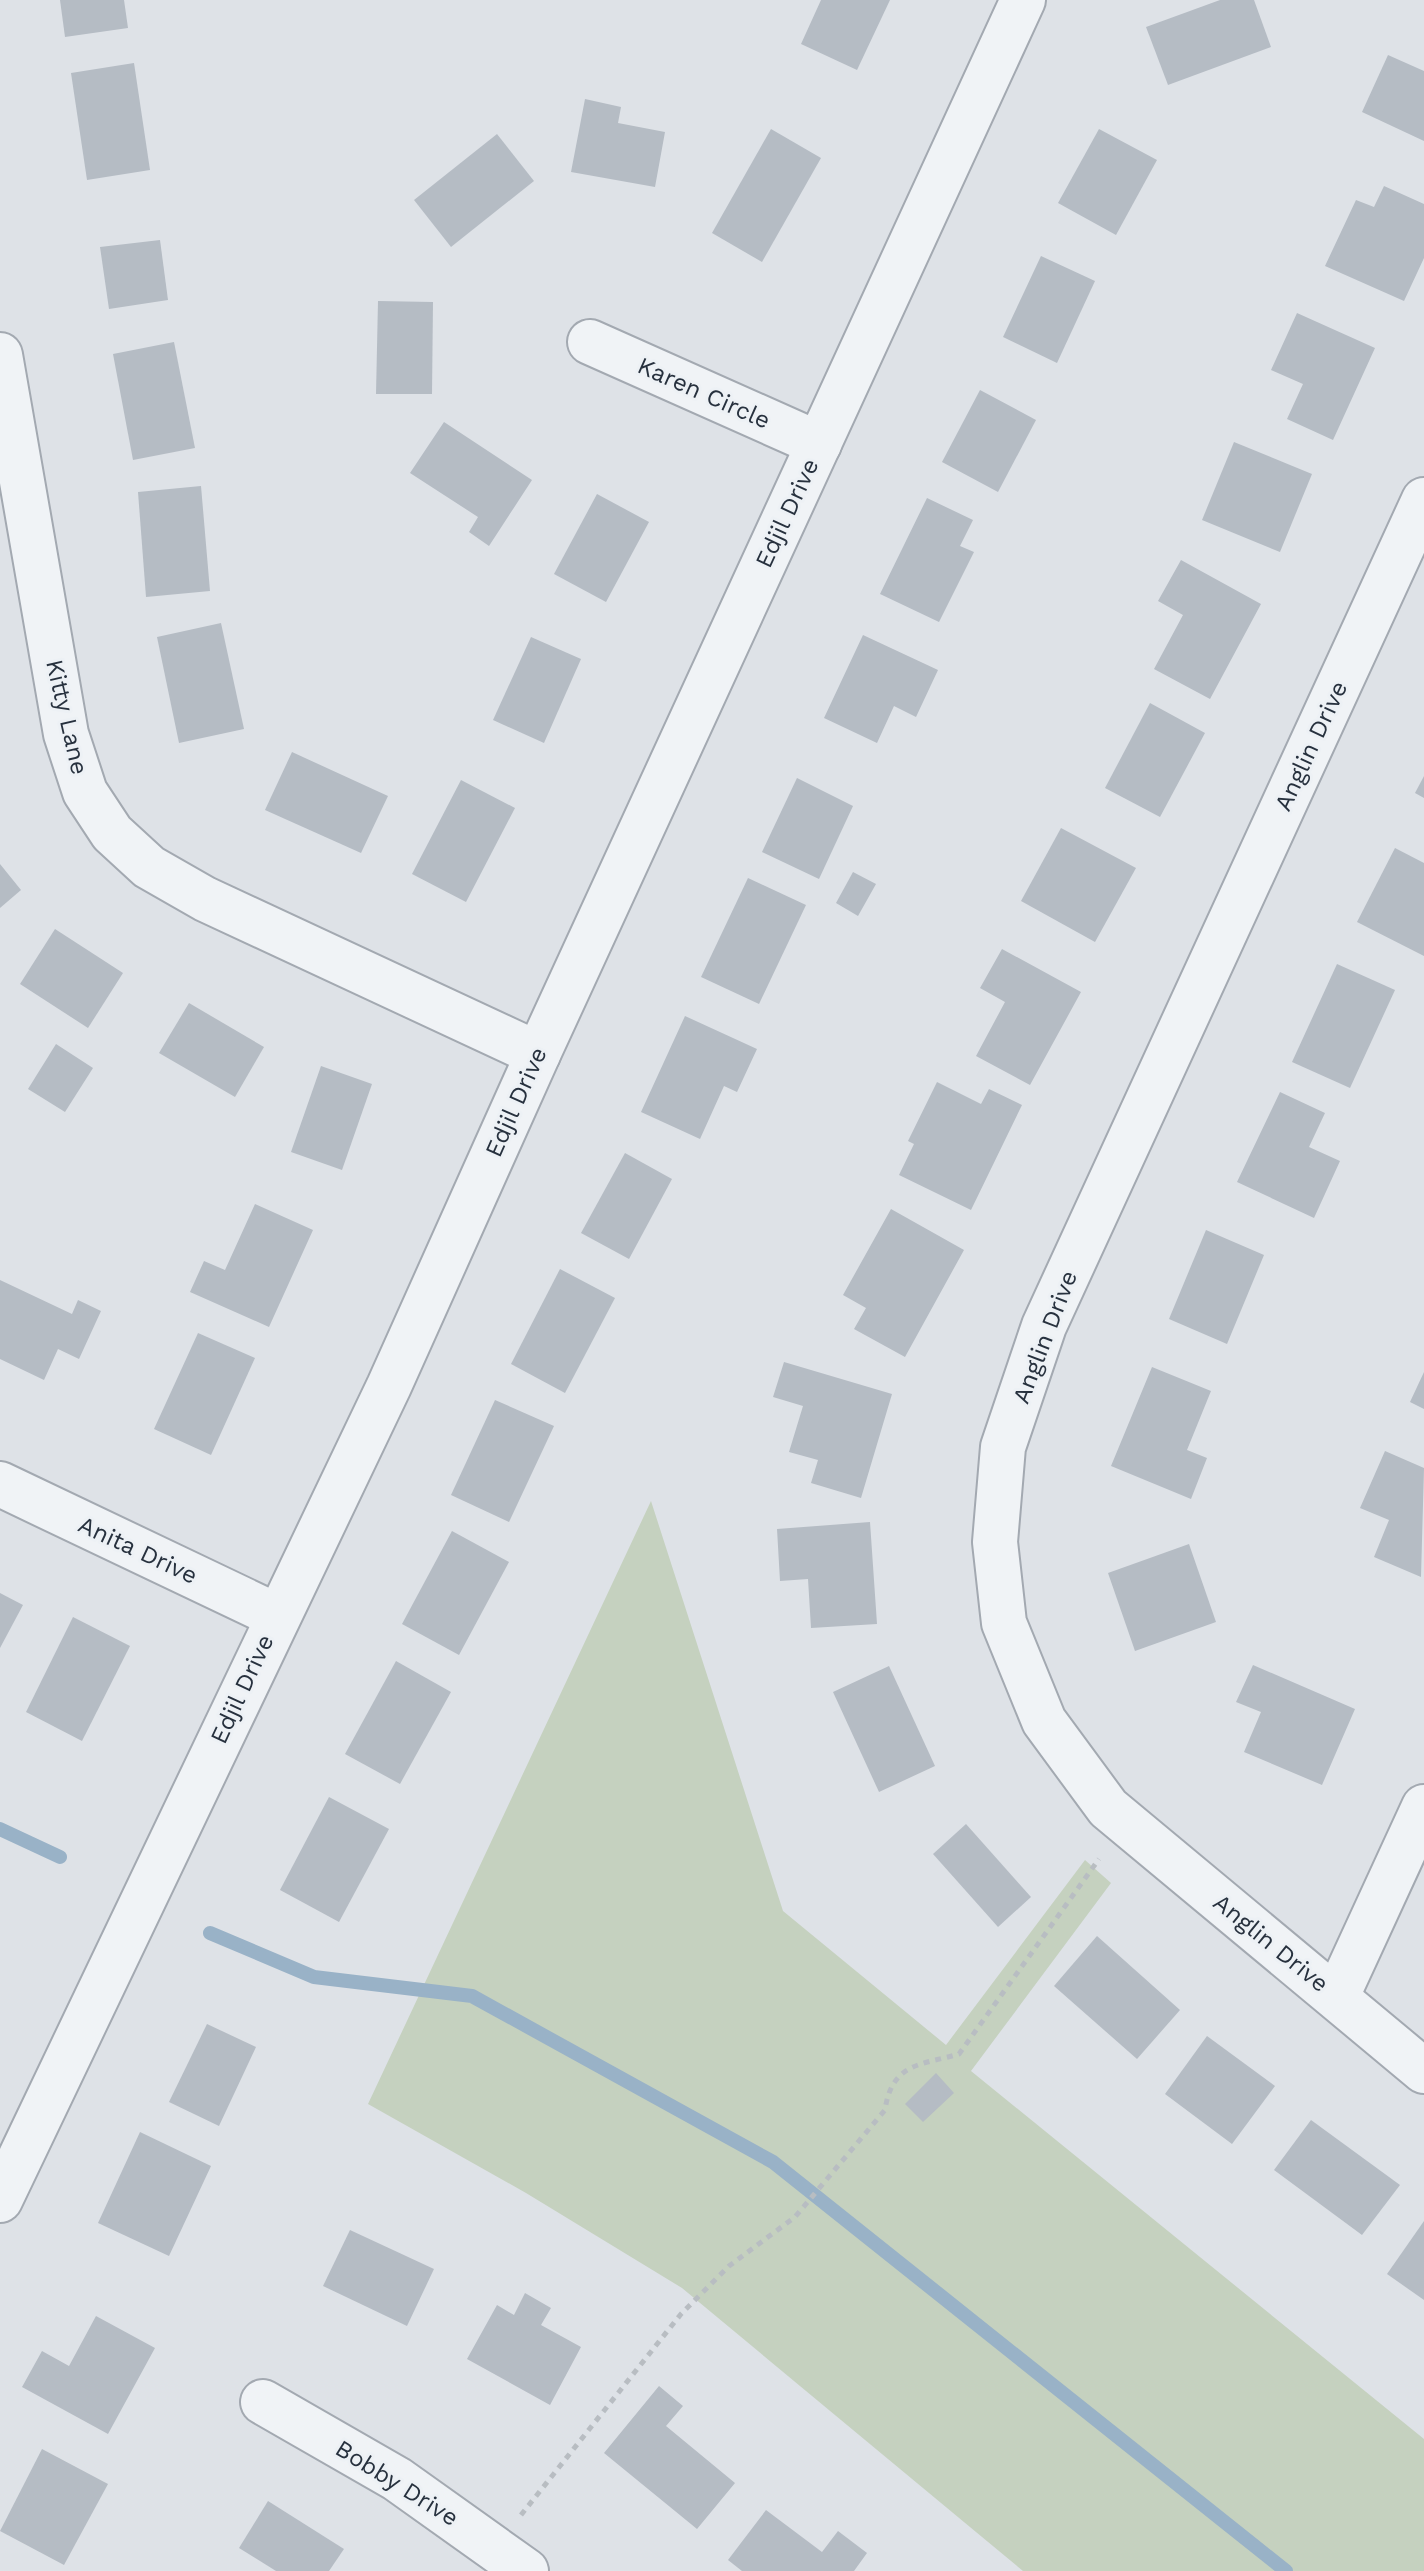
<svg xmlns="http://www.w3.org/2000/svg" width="1424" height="2571" viewBox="0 0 1424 2571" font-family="'Work Sans',sans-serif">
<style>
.green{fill:#c5d1bf}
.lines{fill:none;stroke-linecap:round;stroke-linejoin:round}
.stream{stroke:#99b2c7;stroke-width:14}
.building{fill:#b5bcc4}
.street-casing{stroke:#a3a9b1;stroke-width:48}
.path{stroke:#b8bdc2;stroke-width:5;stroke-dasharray:6 6;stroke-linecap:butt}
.street{stroke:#f0f3f6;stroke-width:44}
.labels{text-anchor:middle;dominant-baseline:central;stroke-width:6;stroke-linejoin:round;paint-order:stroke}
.street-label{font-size:24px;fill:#27313e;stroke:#edf1f5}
</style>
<rect width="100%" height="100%" fill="#dee2e7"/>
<polygon class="green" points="651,1501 783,1911 946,2045 1085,1860 1111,1883 971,2071 1424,2439 1424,2571 1023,2571 682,2288 526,2193 368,2104"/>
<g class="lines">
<g class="stream">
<polyline points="0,1829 60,1857"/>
<polyline points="210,1933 314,1977 472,1996 773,2162 1286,2571"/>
</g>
</g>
<g class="building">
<polygon points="60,0 124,0 128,28 65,37"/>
<polygon points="821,0 890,0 857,70 801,44"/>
<polygon points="1220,0 1254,0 1271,47 1168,85 1146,27"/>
<polygon points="1388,55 1424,71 1424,141 1362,112"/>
<polygon points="134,63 150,170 87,180 71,73"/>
<polygon points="585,99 621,107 618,123 665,132 655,187 571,172"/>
<polygon points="771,129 821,158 762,262 712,233"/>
<polygon points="1099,129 1157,160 1116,235 1058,203"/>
<polygon points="497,134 534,181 451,247 414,200"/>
<polygon points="1384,186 1424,204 1424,258 1404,301 1325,266 1356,200 1374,207"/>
<polygon points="160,240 168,300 109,309 100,247"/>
<polygon points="1041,256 1095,281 1057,363 1003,337"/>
<polygon points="378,301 433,302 432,394 376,394"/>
<polygon points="1297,313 1375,348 1333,440 1287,419 1303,384 1271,370"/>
<polygon points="174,342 195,448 133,460 113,354"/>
<polygon points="980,390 1036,420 998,492 942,462"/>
<polygon points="444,422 532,480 489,546 469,532 478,517 410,473"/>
<polygon points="1234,442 1312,474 1280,552 1202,520"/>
<polygon points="201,486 210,591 146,597 138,492"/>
<polygon points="597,494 649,522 606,602 554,574"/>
<polygon points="927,498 973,520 960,546 974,552 939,622 880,594"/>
<polygon points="1181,560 1261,604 1210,699 1154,669 1183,615 1158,601"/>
<polygon points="221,623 244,729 179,743 157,637"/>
<polygon points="863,635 938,670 916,717 894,706 877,743 824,718"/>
<polygon points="531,637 581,659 544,743 493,720"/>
<polygon points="1150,703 1205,733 1160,817 1105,788"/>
<polygon points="292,752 388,796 361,853 265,810"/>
<polygon points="1424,776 1424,798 1415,793"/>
<polygon points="797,778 853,806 819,879 762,852"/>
<polygon points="461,780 515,808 466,902 412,874"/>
<polygon points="1061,828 1136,868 1095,942 1021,901"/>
<polygon points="1395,848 1424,863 1424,956 1357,922"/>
<polygon points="0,864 21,890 0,908"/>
<polygon points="853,872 876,884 858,916 836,903"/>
<polygon points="748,878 806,905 759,1004 701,977"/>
<polygon points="55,929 123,973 88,1028 20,984"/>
<polygon points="1002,949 1081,992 1030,1085 976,1056 1005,1002 980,988"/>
<polygon points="1337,964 1395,990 1350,1088 1292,1062"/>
<polygon points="189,1003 264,1047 235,1097 159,1053"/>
<polygon points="685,1016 757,1049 737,1092 724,1086 700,1139 641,1112"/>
<polygon points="56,1044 93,1068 65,1112 28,1089"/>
<polygon points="321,1066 372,1084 342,1170 291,1152"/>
<polygon points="937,1082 981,1104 989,1089 1022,1105 971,1210 899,1175 914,1144 908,1141"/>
<polygon points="1280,1092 1325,1113 1309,1147 1340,1161 1314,1218 1237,1182"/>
<polygon points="625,1153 672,1179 629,1259 581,1233"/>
<polygon points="255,1204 313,1230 269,1327 190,1292 204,1261 225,1270"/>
<polygon points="891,1209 964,1250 905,1357 854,1329 866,1308 843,1295"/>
<polygon points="1206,1230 1264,1255 1227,1344 1169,1319"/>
<polygon points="560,1269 615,1298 565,1393 511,1364"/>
<polygon points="0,1280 72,1314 78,1300 101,1311 79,1359 58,1349 44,1380 0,1359"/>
<polygon points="198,1333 255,1358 211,1455 154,1429"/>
<polygon points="784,1362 892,1394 861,1498 811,1483 818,1460 789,1452 803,1406 773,1397"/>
<polygon points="1152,1367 1211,1391 1187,1450 1207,1458 1191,1499 1111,1466"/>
<polygon points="1424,1372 1424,1409 1410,1402"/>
<polygon points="495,1400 554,1426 509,1522 451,1495"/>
<polygon points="1385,1451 1424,1468 1421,1577 1374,1557 1389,1520 1360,1508"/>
<polygon points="870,1522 877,1624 811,1628 808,1579 780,1581 777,1529"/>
<polygon points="452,1531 509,1562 459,1655 402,1624"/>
<polygon points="1189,1544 1216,1622 1135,1651 1108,1573"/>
<polygon points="0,1593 23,1605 0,1648"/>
<polygon points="73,1617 130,1646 82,1741 26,1712"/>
<polygon points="396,1661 451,1692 400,1784 345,1754"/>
<polygon points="1253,1665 1355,1709 1322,1785 1244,1752 1261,1712 1236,1702"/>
<polygon points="889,1666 935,1766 879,1792 833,1692"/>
<polygon points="329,1797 389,1829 339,1922 280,1890"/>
<polygon points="966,1824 1031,1897 998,1927 933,1854"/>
<polygon points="1097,1936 1180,2010 1137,2059 1054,1986"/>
<polygon points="207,2024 256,2047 219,2126 169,2102"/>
<polygon points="1207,2036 1275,2086 1232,2144 1165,2094"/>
<polygon points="936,2073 954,2093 923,2122 905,2104"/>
<polygon points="1311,2120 1400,2185 1362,2235 1274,2170"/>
<polygon points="140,2132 211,2166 169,2256 98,2223"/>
<polygon points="1424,2221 1424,2300 1387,2274"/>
<polygon points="350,2230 434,2269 407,2326 323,2286"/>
<polygon points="525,2293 551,2308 541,2325 581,2347 550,2405 467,2359 497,2305 514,2315"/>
<polygon points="96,2316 155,2348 108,2434 22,2387 42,2351 69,2366"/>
<polygon points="659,2386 683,2406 666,2426 735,2483 697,2529 604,2453"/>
<polygon points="42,2449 108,2484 64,2565 0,2531"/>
<polygon points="268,2501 344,2549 329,2571 276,2571 239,2548"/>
<polygon points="766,2510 822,2552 838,2531 867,2553 854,2571 742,2571 728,2560"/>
</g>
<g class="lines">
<defs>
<g id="street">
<polyline points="590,342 819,444"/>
<polyline points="0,355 66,734 85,792 112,833 149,867 205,899 538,1054"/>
<polyline points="1424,500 1044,1326 1003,1447 995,1542 1004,1623 1044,1721 1108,1808 1424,2071"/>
<polyline points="0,1484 277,1616"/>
<polyline points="1337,1996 1424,1807"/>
<polyline points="0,2200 389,1386 538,1054 1023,0"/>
<polyline points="263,2402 397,2479 526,2571"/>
</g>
</defs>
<use href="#street" class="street-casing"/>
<path class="path" d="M521,2515L681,2314L729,2266L795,2217L885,2110C892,2062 922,2065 959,2054L1099,1859"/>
<use href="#street" class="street"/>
</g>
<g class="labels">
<g class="street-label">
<text transform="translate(704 393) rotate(24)">Karen Circle</text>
<text transform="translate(787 513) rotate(-65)">Edjil Drive</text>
<text transform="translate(67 717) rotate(77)">Kitty Lane</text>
<text transform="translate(1311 746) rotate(-65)">Anglin Drive</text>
<text transform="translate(516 1102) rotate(-66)">Edjil Drive</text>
<text transform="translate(1045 1337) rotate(-69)">Anglin Drive</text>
<text transform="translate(138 1550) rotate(25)">Anita Drive</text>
<text transform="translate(242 1689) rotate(-65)">Edjil Drive</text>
<text transform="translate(1271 1943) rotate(39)">Anglin Drive</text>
<text transform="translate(397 2483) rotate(32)">Bobby Drive</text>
</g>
</g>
</svg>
